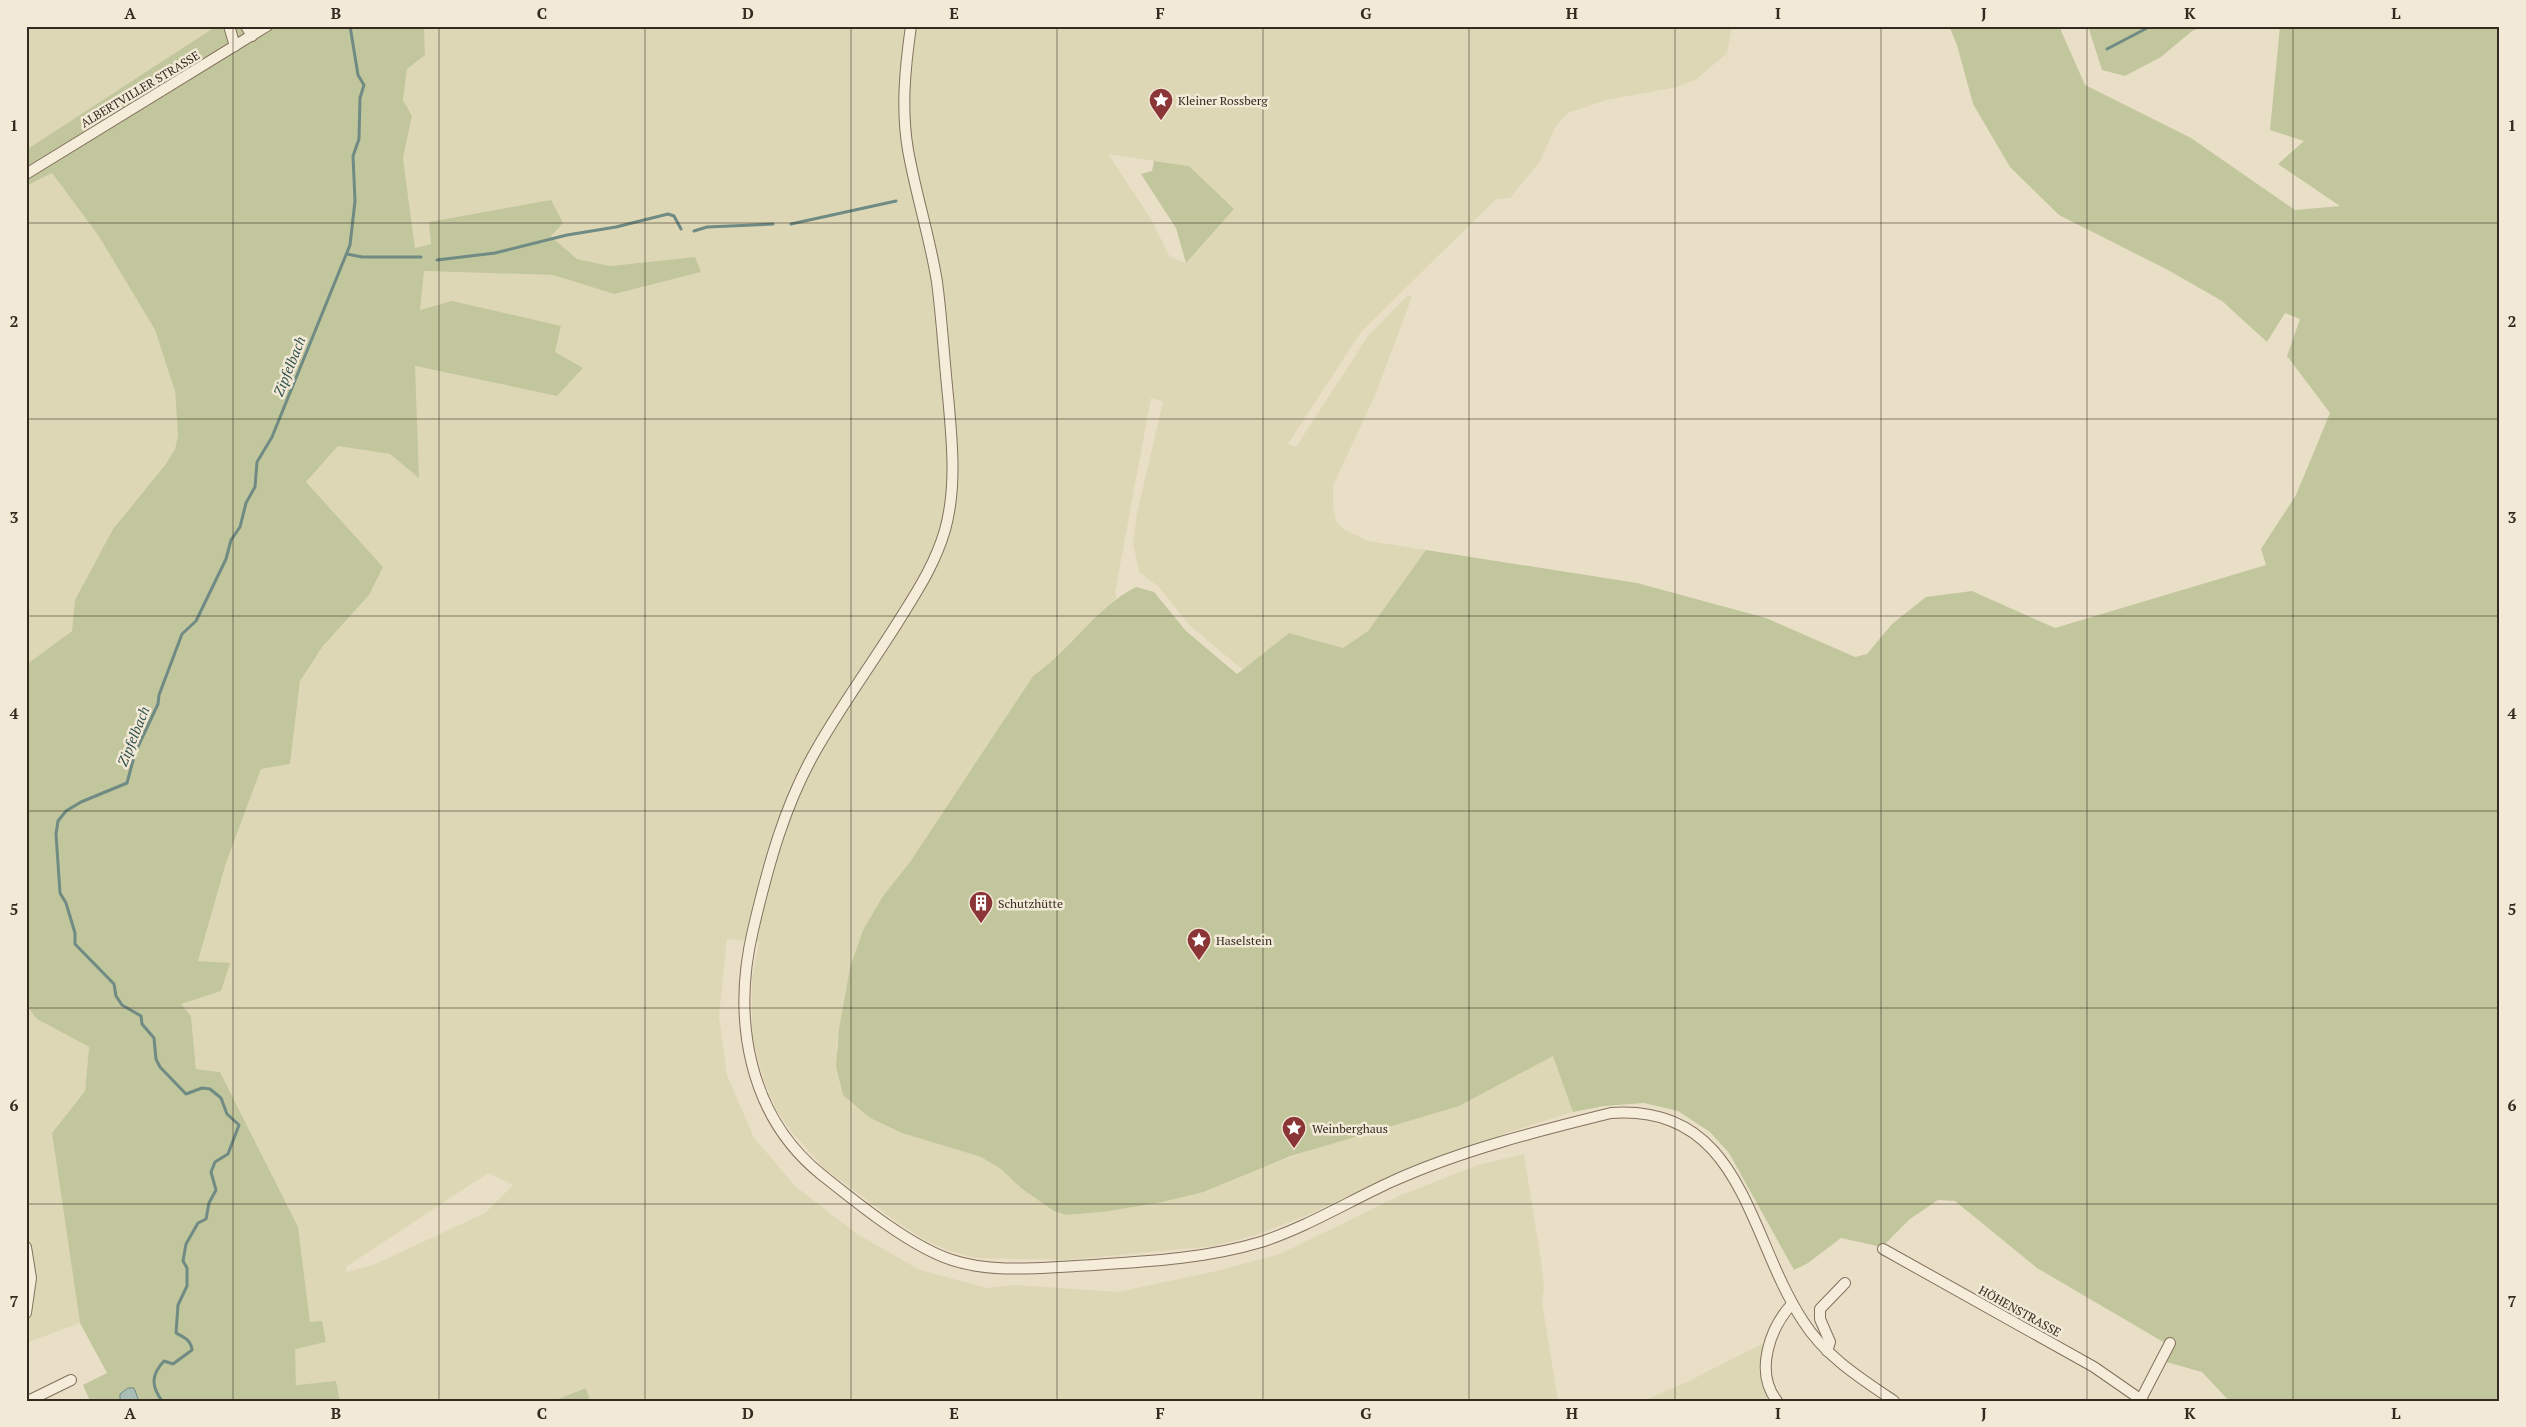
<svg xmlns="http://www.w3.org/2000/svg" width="2526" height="1427" viewBox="0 0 2526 1427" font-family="'PT Serif',serif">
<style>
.farmland{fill:#ded7b5;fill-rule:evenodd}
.green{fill:#c2c69c}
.water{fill:#a8beb7;stroke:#6f8b84}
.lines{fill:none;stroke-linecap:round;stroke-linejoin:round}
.stream{stroke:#6f8b84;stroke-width:3}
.minor-casing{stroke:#83715e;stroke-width:12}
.minor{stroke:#f5ecd9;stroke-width:10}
.grid{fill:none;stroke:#352a20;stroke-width:1;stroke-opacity:0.55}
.labels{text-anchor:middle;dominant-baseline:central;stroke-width:5;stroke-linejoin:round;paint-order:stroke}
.street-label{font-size:12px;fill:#352a20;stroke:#f2e9d6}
.poi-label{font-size:12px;fill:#352a20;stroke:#f2e9d6;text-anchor:start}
.water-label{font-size:14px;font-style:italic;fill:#315351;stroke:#f2e9d6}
.neatline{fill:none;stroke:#352a20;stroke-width:2}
.grid-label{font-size:16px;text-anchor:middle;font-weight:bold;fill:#352a20}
</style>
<rect width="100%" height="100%" fill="#e9dfc7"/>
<g class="farmland">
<polygon points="26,26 211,26 213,29 26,150"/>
<path d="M424,26H1732L1727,53L1697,79L1678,87L1606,100L1568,113L1556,126L1539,163L1510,198L1496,199L1361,332L1288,444L1296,447L1368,336L1408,295L1412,297L1376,393L1333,486V503L1336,521L1343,529L1368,541L1426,550L1368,631L1343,648L1289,633L1243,670L1189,625L1160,588L1139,572L1133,543L1137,513L1163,402L1151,398L1115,593L1117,597L1052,663L1033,676L910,862L883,896L863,930L850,968L836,1048L870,1118L902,1133L981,1157L1001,1169L1021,1188L1066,1215L1103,1212L1272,1164L1340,1140L1554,1055L1573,1112L1509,1132L1396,1173L1308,1215L1256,1235L1215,1246L1065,1260L975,1258L950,1251L926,1241L891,1218L824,1168L790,1130L775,1107L764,1081L752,1036V980L759,942L727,939L719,1016L727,1075L754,1138L795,1186L857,1234L920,1270L987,1288L1015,1285L1118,1292L1216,1271L1280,1254L1401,1195L1478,1165L1524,1154L1542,1267L1544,1287L1542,1301L1558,1401H590L586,1388L553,1401H340L335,1381L296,1385L294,1349L326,1342L310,1322L298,1227L220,1072L196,1069L191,1016L181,1004L221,991L198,961L226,863L261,769L290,764L300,681L323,646L369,595L306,482L338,446L390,454L419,477L414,366L557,396L582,369L555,352L561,327L419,310L424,271L553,275L614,294L695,257L610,266L577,259L551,235L430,222L431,244L415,248L403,158L412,116L403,100L407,69L425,55ZM1108,154L1189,166L1234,209L1186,263L1170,257L1151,219ZM488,1173L513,1185L485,1213L373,1265L346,1272V1267Z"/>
<polygon points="52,173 98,235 155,330 175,391 178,436 175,449 166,464 113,529 75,600 72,631 26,665 26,186"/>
<polygon points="26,1005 37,1019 89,1047 85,1091 52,1133 80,1323 26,1343"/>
<polygon points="1764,1343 1768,1347 1766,1361 1775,1401 1642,1401 1685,1383"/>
</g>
<g class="green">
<polygon points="211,26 424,26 425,55 407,69 403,100 412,116 403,158 415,248 431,244 429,222 551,200 563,223 551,236 577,259 610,266 695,257 701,272 614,294 553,275 424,271 420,310 452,301 561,326 555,352 583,368 557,396 415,366 419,478 390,454 338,446 306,482 383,567 369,595 323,646 300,681 290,764 261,769 226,863 198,961 230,963 221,991 181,1004 191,1016 196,1069 220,1072 298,1227 310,1322 322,1321 326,1342 295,1349 296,1385 336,1381 340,1401 139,1401 139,1398 120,1397 120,1401 90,1401 83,1385 107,1373 80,1323 52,1133 85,1091 89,1047 37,1019 26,1005 26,665 72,631 75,600 113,529 166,464 175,449 178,436 175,391 155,330 98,235 52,173 26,186 26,150 212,29"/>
<path d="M1949,26H2059L2085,85L2191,138L2295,210L2340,206L2278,164L2304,141L2270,130L2280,26H2500V1401H2229L2202,1372L2159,1360L2165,1343L2037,1268L1955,1201L1938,1200L1910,1219L1882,1247L1841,1238L1808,1263L1794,1270L1729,1153L1710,1132L1678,1111L1644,1103L1604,1106L1573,1112L1553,1056L1459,1106L1291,1156L1203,1192L1162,1202L1103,1212L1066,1215L1054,1211L1021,1188L1001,1169L981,1157L902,1133L870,1118L843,1095L836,1066L839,1029L850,968L863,930L883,896L910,862L1033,676C1071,650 1095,608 1136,587L1154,592L1186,631L1237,674L1289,633L1343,648L1368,631L1426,550L1637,583L1766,618L1855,657L1867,654L1892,624L1926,597L1972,591L2055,628L2266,565L2261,549L2296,495L2330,413L2287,356L2300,319L2285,313L2267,342L2222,301L2168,270L2059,215L2010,167L1973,104L1957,45Z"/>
<polygon points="2088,26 2206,26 2192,31 2161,57 2125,76 2102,70"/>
<polygon points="1154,161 1189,166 1234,209 1186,263 1176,228 1141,174 1152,171"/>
<polygon points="586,1388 590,1401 553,1401"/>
</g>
<polygon class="water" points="128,1388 134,1388 139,1401 120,1401 120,1394"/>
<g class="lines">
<g class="stream">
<polyline points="2107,49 2151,26"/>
<polyline points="791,224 896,201"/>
<polyline points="694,231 707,227 773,224"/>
<polyline points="347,254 362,257 421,257"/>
<polyline points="437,260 495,253 567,235 616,227 668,214 674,216 681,229"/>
<path d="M162,1401C151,1386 151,1375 164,1361L173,1364L192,1350C191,1340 184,1337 176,1333L178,1305L187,1286V1268L183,1261L186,1244L198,1223L206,1219L209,1203L216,1190L211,1172L215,1162L228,1154L239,1125L227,1114L221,1098L210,1089L202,1088L186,1094L160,1067L156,1059L154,1038L142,1024L141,1016L122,1005L116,996L114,984L75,944V933L66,903L60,893L56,834L58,821L66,811L81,802L127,783L135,753L158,704L159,695L182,634L196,621L226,559L231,540L240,527L246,503L255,487L257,462L272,437L350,245L355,201L353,156L359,139L360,98L364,85L358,75L350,26"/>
</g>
<defs>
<g id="minor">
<polyline points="229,26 235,46"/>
<polyline points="246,26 252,36"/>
<path d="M911,26C905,68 901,109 908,150C916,195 930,238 937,282C942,320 944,358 948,396C952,440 957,487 945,530C936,561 920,587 903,614C876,658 845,700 819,745C785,802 768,866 753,930C732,1019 748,1116 822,1175C857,1203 911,1247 952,1260C991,1273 1035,1268 1076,1266C1138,1262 1201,1260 1261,1242C1307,1227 1349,1201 1393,1181C1462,1150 1538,1131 1611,1113C1743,1104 1747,1236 1803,1321C1825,1356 1860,1378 1894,1401"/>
<polyline points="26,174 267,26"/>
<polyline points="26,1247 31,1278 26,1313"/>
<polyline points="1883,1249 2094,1367 2143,1401"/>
<polyline points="1827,1351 1830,1342 1820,1319 1820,1309 1845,1283"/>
<polyline points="28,1401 71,1380"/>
<path d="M1777,1401C1754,1372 1770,1328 1792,1304"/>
<polyline points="2140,1401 2170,1343"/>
</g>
</defs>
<use href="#minor" class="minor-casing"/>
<use href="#minor" class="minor"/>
</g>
<path class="grid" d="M233,26V1401M439,26V1401M645,26V1401M851,26V1401M1057,26V1401M1263,26V1401M1469,26V1401M1675,26V1401M1881,26V1401M2087,26V1401M2293,26V1401M26,223H2500M26,419H2500M26,616H2500M26,811H2500M26,1008H2500M26,1204H2500"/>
<defs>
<symbol id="sight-pin" viewBox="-11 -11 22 30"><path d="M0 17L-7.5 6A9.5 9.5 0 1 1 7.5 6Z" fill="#8b3536" stroke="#f2e9d6"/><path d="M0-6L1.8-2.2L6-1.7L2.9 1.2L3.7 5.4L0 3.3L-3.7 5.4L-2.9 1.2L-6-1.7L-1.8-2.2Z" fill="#fff"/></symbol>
<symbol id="building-pin" viewBox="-11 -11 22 30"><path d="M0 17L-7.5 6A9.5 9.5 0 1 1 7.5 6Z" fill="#8b3536" stroke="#f2e9d6"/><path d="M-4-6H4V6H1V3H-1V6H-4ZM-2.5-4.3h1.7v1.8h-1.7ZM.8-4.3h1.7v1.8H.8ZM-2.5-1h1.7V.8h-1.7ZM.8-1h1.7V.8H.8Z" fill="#fff"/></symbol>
</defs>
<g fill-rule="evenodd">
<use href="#sight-pin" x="1147" y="86" width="28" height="38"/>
<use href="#building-pin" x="967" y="889" width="28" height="38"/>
<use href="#sight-pin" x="1185" y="926" width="28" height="38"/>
<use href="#sight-pin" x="1280" y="1114" width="28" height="38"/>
</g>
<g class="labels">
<g class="street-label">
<text transform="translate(140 89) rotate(-31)">ALBERTVILLER STRASSE</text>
<text transform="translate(2020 1311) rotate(29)">HÖHENSTRASSE</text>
</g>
<g class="poi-label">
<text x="1178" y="100">Kleiner Rossberg</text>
<text x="998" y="903">Schutzhütte</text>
<text x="1216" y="940">Haselstein</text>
<text x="1312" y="1128">Weinberghaus</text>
</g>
<g class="water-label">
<text transform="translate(289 366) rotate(-68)">Zipfelbach</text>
<text transform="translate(133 736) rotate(-68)">Zipfelbach</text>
</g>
</g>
<rect width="2526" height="1427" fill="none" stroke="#f2e9d6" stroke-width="55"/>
<rect x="28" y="28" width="2470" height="1372" class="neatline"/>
<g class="grid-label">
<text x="130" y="19">A</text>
<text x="336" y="19">B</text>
<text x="542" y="19">C</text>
<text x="748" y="19">D</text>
<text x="954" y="19">E</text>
<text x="1160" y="19">F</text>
<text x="1366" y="19">G</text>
<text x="1572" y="19">H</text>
<text x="1778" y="19">I</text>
<text x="1984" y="19">J</text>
<text x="2190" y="19">K</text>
<text x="2396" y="19">L</text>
<text x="14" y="131">1</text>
<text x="2512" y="131">1</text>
<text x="14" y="327">2</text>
<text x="2512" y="327">2</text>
<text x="14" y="523">3</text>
<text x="2512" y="523">3</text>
<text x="14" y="719">4</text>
<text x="2512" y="719">4</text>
<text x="14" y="915">5</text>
<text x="2512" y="915">5</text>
<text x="14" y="1111">6</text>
<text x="2512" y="1111">6</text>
<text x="14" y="1307">7</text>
<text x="2512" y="1307">7</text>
<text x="130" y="1419">A</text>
<text x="336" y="1419">B</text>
<text x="542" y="1419">C</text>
<text x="748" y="1419">D</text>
<text x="954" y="1419">E</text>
<text x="1160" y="1419">F</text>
<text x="1366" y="1419">G</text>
<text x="1572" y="1419">H</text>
<text x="1778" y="1419">I</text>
<text x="1984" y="1419">J</text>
<text x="2190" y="1419">K</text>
<text x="2396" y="1419">L</text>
</g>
</svg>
